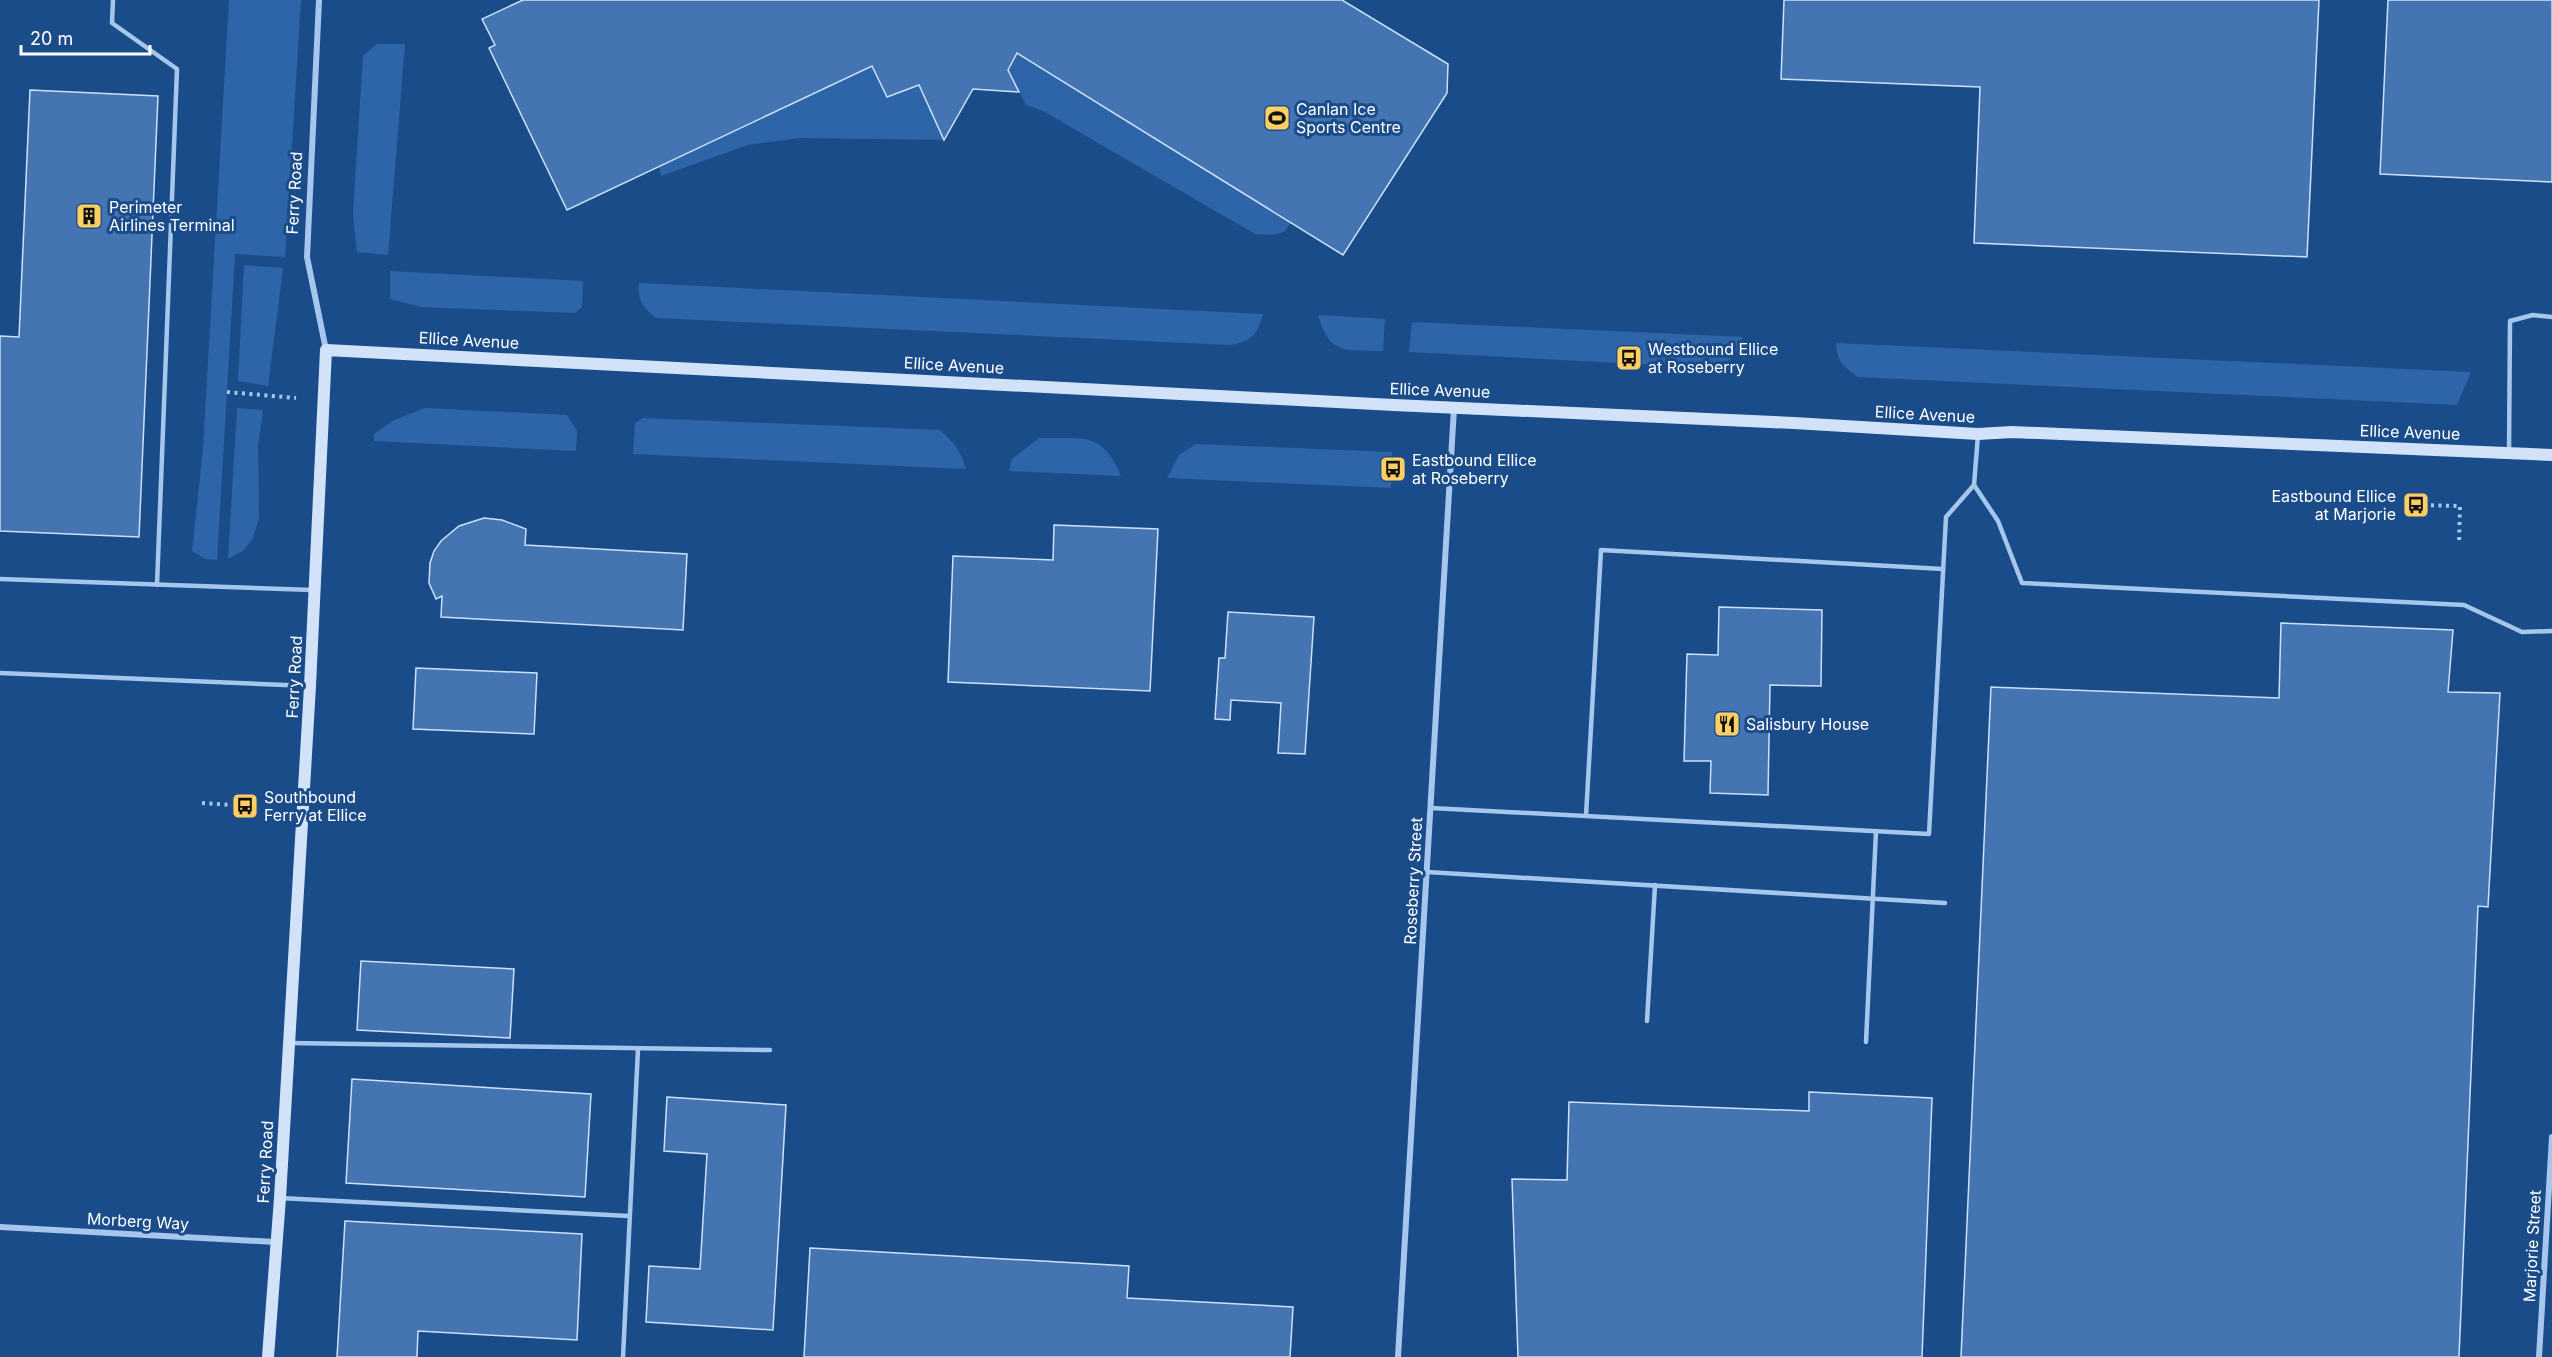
<svg xmlns="http://www.w3.org/2000/svg" width="2552" height="1357" viewBox="0 0 2552 1357" font-family="Inter,sans-serif">
<style>
.green{fill:#2e65a8}
.building{fill:#4475b2;stroke:#cbe0f9;stroke-width:1.5}
.lines{fill:none;stroke-linecap:round;stroke-linejoin:round}
.path{stroke:#a5c6ed;stroke-width:4;stroke-dasharray:3 4.5;stroke-linecap:butt}
.service{stroke:#a5c6ed;stroke-width:4.5}
.minor{stroke:#a5c6ed;stroke-width:6}
.secondary{stroke:#d2e3f9;stroke-width:12}
.labels{text-anchor:middle;dominant-baseline:central;stroke-width:6;stroke-linejoin:round;paint-order:stroke}
.poi-label{font-size:16px;fill:#fff;stroke:#1b4c8a;text-anchor:start}
.street-label{font-size:16px;fill:#fff;stroke:#1b4c8a}
</style>
<rect width="100%" height="100%" fill="#1b4c8a"/>
<g class="green">
<polygon points="229,0 301,0 285,257 235,254 217,560 205,559 192,551 203,449"/>
<polygon points="377,44 405,44 388,255 357,252 353,214 363,56"/>
<polygon points="1017,53 1291,223 1284,232 1272,235 1255,234 1043,111 1026,105 1008,70"/>
<polygon points="872,66 887,97 919,85 944,140 799,138 748,145 661,176 659,166"/>
<polygon points="244,265 283,268 268,386 238,381"/>
<polygon points="390,271 583,281 582,307 575,313 421,307 390,299"/>
<path d="M639,283L1263,314C1256,336 1252,341 1230,345L656,318C643,308 637,300 639,283Z"/>
<path d="M1318,315L1385,319L1383,351C1346,350 1330,356 1318,315Z"/>
<polygon points="1412,322 1743,337 1734,357 1716,368 1409,352"/>
<path d="M1836,343L2471,372L2457,405L1858,377C1844,367 1836,361 1836,343Z"/>
<polygon points="237,408 263,410 258,446 259,518 253,538 243,551 228,559"/>
<polygon points="425,408 567,415 577,431 576,451 374,441 374,434 394,420"/>
<path d="M643,418L940,430C954,442 961,451 966,469L633,454L635,423Z"/>
<path d="M1039,438C1083,439 1102,430 1121,476L1009,471L1012,459Z"/>
<polygon points="1196,444 1392,452 1391,488 1167,478 1179,455"/>
</g>
<g class="building">
<polygon points="523,0 1342,0 1448,64 1447,93 1343,255 1017,53 1008,70 1019,92 973,89 944,140 919,85 887,97 872,66 567,210 489,48 495,45 482,19"/>
<polygon points="1784,0 2319,0 2307,257 1974,243 1980,87 1781,79"/>
<polygon points="2388,0 2552,0 2552,182 2380,174"/>
<polygon points="30,90 158,96 139,537 0,531 0,336 19,337"/>
<polygon points="484,518 502,520 526,529 525,545 687,554 683,630 441,617 442,596 436,599 429,583 430,563 434,551 441,541 459,526"/>
<polygon points="1054,525 1158,529 1150,691 948,682 953,556 1053,560"/>
<polygon points="1719,607 1822,610 1821,686 1770,685 1768,795 1710,793 1711,761 1684,761 1687,654 1718,655"/>
<polygon points="1228,612 1314,617 1305,754 1278,753 1281,703 1231,700 1230,720 1215,719 1219,658 1225,658"/>
<polygon points="2281,623 2453,630 2448,692 2500,693 2488,907 2478,906 2459,1357 1961,1357 1991,687 2279,698"/>
<polygon points="416,668 537,673 534,734 413,729"/>
<polygon points="361,961 514,969 510,1038 357,1030"/>
<polygon points="352,1079 591,1094 585,1197 346,1183"/>
<polygon points="1809,1092 1932,1098 1922,1357 1518,1357 1512,1179 1567,1180 1569,1102 1809,1111"/>
<polygon points="667,1097 786,1105 773,1330 646,1322 649,1266 700,1269 707,1154 664,1151"/>
<polygon points="345,1221 582,1234 577,1340 418,1331 417,1357 337,1357"/>
<polygon points="810,1248 1129,1266 1127,1298 1293,1307 1290,1357 804,1357"/>
</g>
<g class="lines">
<g class="path">
<polyline points="227,392 296,398"/>
<polyline points="2416,505 2460,506 2459,544"/>
<polyline points="202,803 245,806"/>
<polyline points="332,807 341,808"/>
</g>
<g class="service">
<polyline points="113,0 112,23 177,69 157,585"/>
<polyline points="2509,453 2510,321 2533,315 2552,317"/>
<polyline points="1974,485 1998,521 2022,583 2464,605 2522,632 2552,631"/>
<polyline points="0,579 312,590"/>
<polyline points="0,673 309,686"/>
<polyline points="1431,808 1929,834 1946,517 1974,485 1978,435"/>
<polyline points="1586,816 1601,550 1943,569"/>
<polyline points="1427,872 1945,903"/>
<polyline points="1647,1021 1655,885"/>
<polyline points="1866,1042 1876,831"/>
<polyline points="290,1043 770,1050"/>
<polyline points="280,1198 629,1216"/>
<polyline points="623,1357 638,1049"/>
</g>
<g class="minor">
<polyline points="319,0 307,257 326,350"/>
<polyline points="0,1227 275,1242"/>
<polyline points="1398,1357 1454,408"/>
<polyline points="2539,1357 2552,1137"/>
</g>
<polyline class="secondary" points="268,1357 280,1198 310,686 326,350 1394,405 1794,423 1978,434 2012,432 2552,455"/>
</g>
<defs>
<symbol id="stadium-square" viewBox="-11 -11 22 22"><rect x="-9" y="-9" width="18" height="18" rx="4" fill="#fed062" stroke="#1b4c8a"/><path d="M0-5a6.5 5 0 1 0 0 10a6.5 5 0 1 0 0-10ZM-3.5-1.8h7v3.6h-7Z" fill="#111"/></symbol>
<symbol id="building-square" viewBox="-11 -11 22 22"><rect x="-9" y="-9" width="18" height="18" rx="4" fill="#fed062" stroke="#1b4c8a"/><path d="M-4-6H4V6H1V3H-1V6H-4ZM-2.5-4.3h1.7v1.8h-1.7ZM.8-4.3h1.7v1.8H.8ZM-2.5-1h1.7V.8h-1.7ZM.8-1h1.7V.8H.8Z" fill="#111"/></symbol>
<symbol id="bus-square" viewBox="-11 -11 22 22"><rect x="-9" y="-9" width="18" height="18" rx="4" fill="#fed062" stroke="#1b4c8a"/><path d="M-5-6H5V4H4V6H2V4H-2V6H-4V4H-5ZM-3.5-4V0h7V-4ZM-3.5 1.2v1.5H-2V1.2ZM2 1.2v1.5H3.5V1.2Z" fill="#111"/></symbol>
<symbol id="restaurant-square" viewBox="-11 -11 22 22"><rect x="-9" y="-9" width="18" height="18" rx="4" fill="#fed062" stroke="#1b4c8a"/><path d="M-5-6h1v4h1v-4h1v4h1v-4h1v5L-1.5 .5V6h-2V.5L-5-1ZM5-6V6H3V1.5H1.5Q1.5-4 5-6Z" fill="#111"/></symbol>
</defs>
<g fill-rule="evenodd">
<use href="#stadium-square" x="1262" y="103" width="30" height="30"/>
<use href="#building-square" x="74" y="201" width="30" height="30"/>
<use href="#bus-square" x="1614" y="343" width="30" height="30"/>
<use href="#bus-square" x="1378" y="454" width="30" height="30"/>
<use href="#bus-square" x="2401" y="490" width="30" height="30"/>
<use href="#restaurant-square" x="1712" y="709" width="30" height="30"/>
<use href="#bus-square" x="230" y="791" width="30" height="30"/>
</g>
<g class="labels">
<g class="poi-label">
<text x="1296" y="109">Canlan Ice<tspan x="1296" dy="18">Sports Centre</tspan></text>
<text x="109" y="207">Perimeter<tspan x="109" dy="18">Airlines Terminal</tspan></text>
<text x="1648" y="349">Westbound Ellice<tspan x="1648" dy="18">at Roseberry</tspan></text>
<text x="1412" y="460">Eastbound Ellice<tspan x="1412" dy="18">at Roseberry</tspan></text>
<text x="2396" y="496" text-anchor="end">Eastbound Ellice<tspan x="2396" dy="18">at Marjorie</tspan></text>
<text x="1746" y="724">Salisbury House</text>
<text x="264" y="797">Southbound<tspan x="264" dy="18">Ferry at Ellice</tspan></text>
</g>
<g class="street-label">
<text transform="translate(294 193) rotate(-87)">Ferry Road</text>
<text transform="translate(469 340) rotate(3)">Ellice Avenue</text>
<text transform="translate(954 365) rotate(3)">Ellice Avenue</text>
<text transform="translate(1440 390) rotate(2)">Ellice Avenue</text>
<text transform="translate(1925 414) rotate(3)">Ellice Avenue</text>
<text transform="translate(2410 432) rotate(2)">Ellice Avenue</text>
<text transform="translate(294 677) rotate(-87)">Ferry Road</text>
<text transform="translate(1413 881) rotate(-87)">Roseberry Street</text>
<text transform="translate(265 1162) rotate(-87)">Ferry Road</text>
<text transform="translate(138 1221) rotate(3)">Morberg Way</text>
<text transform="translate(2532 1246) rotate(-87)">Marjorie Street</text>
</g>
</g>
<path d="M21 45v9h129v-9" fill="none" stroke="#ffffff" stroke-width="3"/>
<text x="30" y="45" font-size="18" fill="#ffffff" stroke="#1b4c8a" stroke-width="4.5" paint-order="stroke">20 m</text>
</svg>
